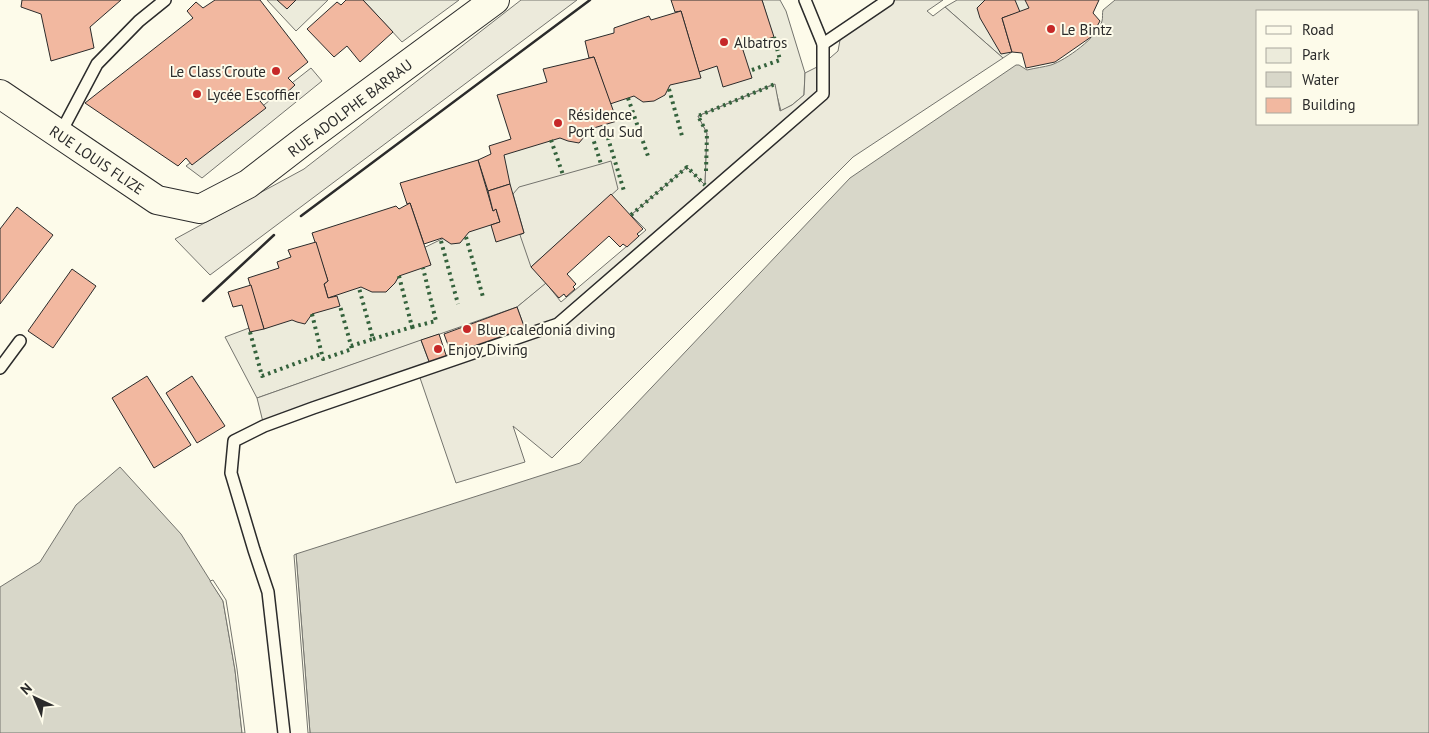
<svg xmlns="http://www.w3.org/2000/svg" width="1429" height="733" viewBox="0 0 1429 733" font-family="'PT Sans',sans-serif">
<style>
.green{fill:#ecebdb;stroke:#74746e}
.parking{fill:#eceadb;stroke:#74746e}
.water{fill:#d8d7c9;stroke:#74746e;fill-rule:evenodd}
.pier{fill:#fdfbea;stroke:#74746e}
.building{fill:#f2b8a0;stroke:#2b2b2b}
.lines{fill:none;stroke-linecap:round;stroke-linejoin:round}
.lane-casing{stroke:#2b2b2b;stroke-width:14}
.secondary-casing{stroke:#2b2b2b;stroke-width:30}
.lane{stroke:#fdfbea;stroke-width:11}
.secondary{stroke:#fdfbea;stroke-width:28}
.hedge{stroke:#34623c;stroke-width:4;stroke-dasharray:2.5 4;stroke-linecap:butt}
.wall{stroke:#2b2b2b;stroke-width:2.5}
.poi-dot{fill:#c62828;stroke:#fdfbea;stroke-width:2}
.labels{text-anchor:middle;dominant-baseline:central;stroke-width:4;stroke-linejoin:round;paint-order:stroke}
.poi-label{font-size:15px;fill:#2b2b2b;stroke:#fdfbea;text-anchor:start}
.street-label{font-size:15px;fill:#2b2b2b;stroke:#fdfbea}
</style>
<rect width="100%" height="100%" fill="#fdfbea"/>
<g class="green">
<polygon points="267,0 328,0 296,31"/>
<polygon points="363,0 459,0 402,42"/>
<polygon points="762,0 780,0 786,11 805,73 804,95 792,105 781,111 774,84 698,116 707,133 705,185 687,167 631,215 517,307 257,398 225,337 249,328 250,332 506,208 500,158 539,124 768,20"/>
<polygon points="957,0 1041,0 1012,52 1003,58 945,7"/>
</g>
<g class="parking">
<polygon points="521,0 577,0 210,275 175,239 304,169"/>
<polygon points="887,0 943,0 927,11 933,16 945,7 1003,58 853,157 552,458 513,426 525,462 456,483 418,372 264,426 257,398 421,340 430,364 525,329 517,307 546,283 561,302 646,230 631,215 687,167 705,185 707,133 698,116 775,84 780,111 792,105 804,95 805,73 823,64 838,51 840,40 837,34"/>
<polygon points="311,68 322,81 202,178 186,166"/>
<polygon points="611,161 618,189 531,267 520,235 524,233 513,194 519,187 601,164"/>
</g>
<g class="water">
<path d="M1115,0H1429V733H310L296,554L580,463L850,178L1016,65H1019L1027,70C1035,68 1044,67 1051,65C1066,60 1098,37 1102,21C1103,18 1102,13 1103,10ZM1258,11H1418V124H1258Z"/>
<polygon points="120,467 181,534 223,601 235,670 242,733 0,733 0,587 40,562 76,505"/>
</g>
<g class="pier">
<polygon points="296,554 310,733 308,733 294,555"/>
<polygon points="213,580 226,600 237,669 245,733 242,733 235,670 223,601 210,581"/>
</g>
<g class="building">
<polygon points="22,0 121,0 90,27 94,48 51,61 41,14 21,7"/>
<polygon points="215,0 260,0 308,62 288,78 295,85 280,99 275,91 260,101 266,108 192,165 186,158 178,166 85,103 193,18 187,11 196,2 203,8"/>
<polygon points="277,0 296,0 287,9"/>
<polygon points="346,0 363,0 393,32 360,62 347,46 334,57 307,29 337,2 341,5"/>
<polygon points="671,0 762,0 774,37 742,47 752,78 723,87 717,66 699,72 681,11 675,12"/>
<polygon points="985,0 1015,0 1020,12 1002,18 1012,52 1001,54 980,18 977,8"/>
<polygon points="1025,0 1099,0 1093,13 1100,21 1091,37 1055,62 1026,68 1022,53 1012,52 1002,18 1029,8"/>
<polygon points="681,11 701,78 670,85 665,95 654,101 643,102 634,96 610,104 594,57 589,58 585,41 614,33 614,28 649,16 651,20"/>
<polygon points="594,57 617,121 587,130 584,137 579,143 568,141 560,138 504,155 510,184 488,191 478,160 491,154 489,146 511,139 497,95 547,82 543,69"/>
<polygon points="478,160 493,211 496,209 500,222 469,232 460,243 451,244 442,238 424,244 410,203 407,204 400,183"/>
<polygon points="510,184 524,233 496,242 491,225 500,222 496,209 493,211 488,191"/>
<polygon points="611,194 643,229 637,234 639,236 627,247 623,244 620,247 609,236 567,274 576,284 573,287 575,289 566,297 564,294 559,298 531,267"/>
<polygon points="410,203 431,265 399,276 395,283 386,292 372,292 361,287 328,298 324,284 328,281 312,233 396,206 399,209"/>
<polygon points="17,207 53,235 0,304 0,229"/>
<polygon points="316,242 328,281 324,284 328,298 337,296 340,306 312,314 305,324 297,322 292,320 264,329 248,278 279,268 277,262 291,257 288,250"/>
<polygon points="72,269 96,286 53,348 28,331"/>
<polygon points="251,285 264,329 250,332 242,305 233,307 228,292"/>
<polygon points="517,307 525,329 452,356 444,334"/>
<polygon points="439,334 447,358 430,364 421,340"/>
<polygon points="147,376 191,445 154,468 112,398"/>
<polygon points="192,376 225,426 197,443 166,393"/>
</g>
<g class="lines">
<defs>
<g id="lane">
<polyline points="823,44 888,0"/>
<polyline points="60,134 97,64 139,21 165,0"/>
<polyline points="0,368 20,341"/>
<polyline points="284,733 268,592 254,550 231,473 234,441 264,426 313,408 558,324 823,94 823,44 805,0"/>
</g>
<polyline id="secondary" points="0,94 157,200 200,209 248,184 305,140 495,0"/>
</defs>
<use href="#lane" class="lane-casing"/>
<use href="#secondary" class="secondary-casing"/>
<use href="#lane" class="lane"/>
<use href="#secondary" class="secondary"/>
<g class="hedge">
<polyline points="752,70 780,60 774,37"/>
<polyline points="669,89 682,136"/>
<polyline points="628,98 649,159"/>
<polyline points="604,125 624,191"/>
<polyline points="590,129 601,164"/>
<polyline points="551,140 563,175"/>
<polyline points="706,171 707,133 698,116 775,84"/>
<polyline points="631,215 687,167 705,185"/>
<polyline points="466,237 483,297"/>
<polyline points="441,241 458,304"/>
<polyline points="312,314 323,359 352,349 340,306"/>
<polyline points="412,327 436,321 423,268"/>
<polyline points="250,332 262,376 321,354"/>
<polyline points="373,339 412,327 399,276"/>
<polyline points="351,346 373,339 359,288"/>
</g>
<g class="wall">
<polyline points="301,216 590,0"/>
<polyline points="203,301 274,235"/>
</g>
</g>
<g class="poi-dot">
<circle cx="1051" cy="29" r="5"/>
<circle cx="724" cy="42" r="5"/>
<circle cx="276" cy="71" r="5"/>
<circle cx="197" cy="94" r="5"/>
<circle cx="558" cy="123" r="5"/>
<circle cx="467" cy="329" r="5"/>
<circle cx="438" cy="349" r="5"/>
</g>
<g class="labels">
<g class="poi-label">
<text x="1061" y="29">Le Bintz</text>
<text x="734" y="42">Albatros</text>
<text x="266" y="71" text-anchor="end">Le Class'Croute</text>
<text x="207" y="94">Lycée Escoffier</text>
<text x="568" y="114">Résidence<tspan x="568" dy="17">Port du Sud</tspan></text>
<text x="477" y="329">Blue caledonia diving</text>
<text x="448" y="349">Enjoy Diving</text>
</g>
<g class="street-label">
<text transform="translate(350 108) rotate(-37)">RUE ADOLPHE BARRAU</text>
<text transform="translate(97 160) rotate(34)">RUE LOUIS FLIZE</text>
</g>
</g>
<rect x="1256" y="10" width="162" height="115" fill="#fdfbea" stroke="#a9a89e"/>
<rect x="1266" y="26" width="25" height="8" fill="#fdfbea" stroke="#a9a89e"/>
<text x="1302" y="35" font-size="15" fill="#2b2b2b">Road</text>
<rect x="1266" y="48" width="25" height="15" fill="#ecebdb" stroke="#a9a89e"/>
<text x="1302" y="60" font-size="15" fill="#2b2b2b">Park</text>
<rect x="1266" y="72" width="25" height="15" fill="#d8d7c9" stroke="#a9a89e"/>
<text x="1302" y="85" font-size="15" fill="#2b2b2b">Water</text>
<rect x="1266" y="98" width="25" height="15" fill="#f2b8a0" stroke="#a9a89e"/>
<text x="1302" y="110" font-size="15" fill="#2b2b2b">Building</text>
<g transform="translate(35 698) rotate(316)" stroke="#fdfbea" stroke-width="4" paint-order="stroke">
<path d="M0-4L9 19L0 12L-9 19Z" fill="#2b2b2b"/>
<text y="-8" font-size="14" font-weight="bold" text-anchor="middle" fill="#2b2b2b">N</text>
</g>
</svg>
